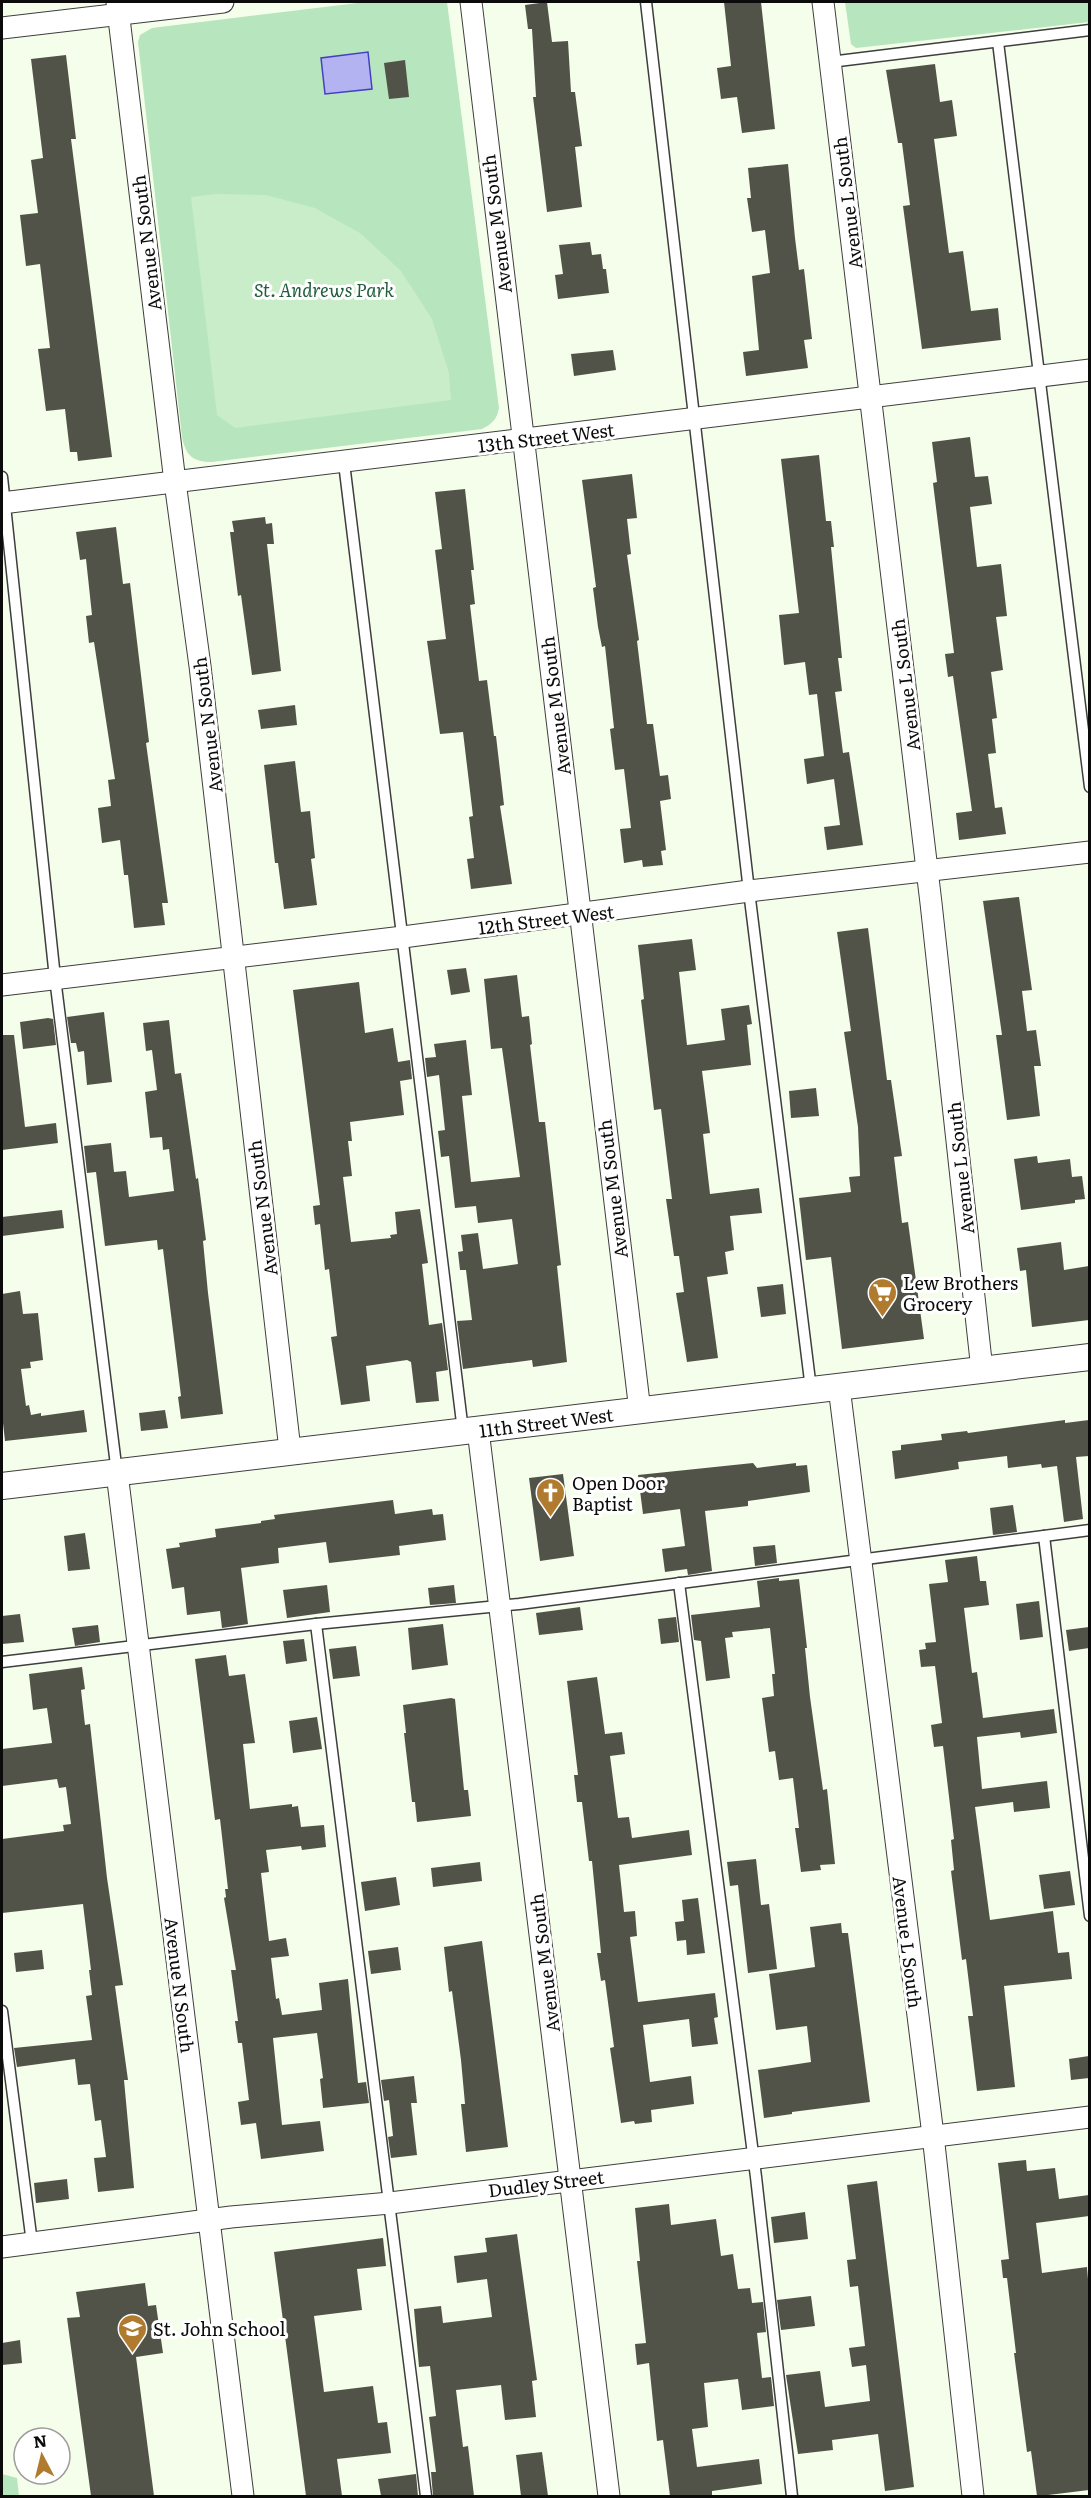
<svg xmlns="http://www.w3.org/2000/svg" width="1091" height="2498" viewBox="0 0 1091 2498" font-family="Literata,serif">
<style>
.green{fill:#b7e5bd}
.pitch{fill:#c9edc8}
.water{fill:#b4b3f1;stroke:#443fc3;stroke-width:1.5}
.building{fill:#525348}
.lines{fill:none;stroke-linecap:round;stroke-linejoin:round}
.service-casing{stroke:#3e3e3e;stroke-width:13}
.minor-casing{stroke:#3e3e3e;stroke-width:23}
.tertiary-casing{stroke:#3e3e3e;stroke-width:28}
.service{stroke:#fff;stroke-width:10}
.minor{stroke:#fff;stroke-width:21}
.tertiary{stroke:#fff;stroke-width:26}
.labels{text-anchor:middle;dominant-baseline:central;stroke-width:6;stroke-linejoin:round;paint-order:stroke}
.street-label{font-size:18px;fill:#0b0b0b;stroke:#fff}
.park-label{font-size:18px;font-style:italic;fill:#215d3b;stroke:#fff}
.poi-label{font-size:18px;fill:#0b0b0b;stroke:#fff;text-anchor:start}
</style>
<rect width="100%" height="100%" fill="#f5feea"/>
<g class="green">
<path d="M366,2H447L499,408C497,419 492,424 482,429L212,462C193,462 186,456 182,437L138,42L140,35L152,28Z"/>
<polygon points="845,2 1089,2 1089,22 856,48 851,44"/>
<polygon points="2,2474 17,2478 19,2496 2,2496"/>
</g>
<polygon class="pitch" points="216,194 266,195 315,208 360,233 401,271 432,319 449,373 451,400 235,428 217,415 191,197"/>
<polygon class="water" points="368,52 372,89 325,94 321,58"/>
<g class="building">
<polygon points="547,2 552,42 568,41 571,92 575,92 582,146 575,147 582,207 547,212 533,97 536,97 532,29 528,29 525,5"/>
<polygon points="724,2 761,2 775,129 742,133 737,97 721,99 717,68 731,66"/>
<polygon points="66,55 76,139 71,139 112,457 78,461 77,452 70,452 65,409 46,411 38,349 50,348 40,264 26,266 20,215 38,213 31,160 43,158 31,59"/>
<polygon points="405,60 409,97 389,99 384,63"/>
<polygon points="935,64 940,102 952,100 957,136 934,139 949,253 963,251 971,311 998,308 1001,340 922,349 903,206 910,205 902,143 898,143 886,70"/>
<polygon points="788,164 795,238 799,270 804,269 812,339 804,340 808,368 746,376 743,352 759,350 752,276 770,273 765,230 752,232 747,198 751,198 748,168"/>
<polygon points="590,242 592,255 601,254 603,269 606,269 609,293 558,299 555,275 563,274 559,245"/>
<polygon points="613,350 616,370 574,376 571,354"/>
<polygon points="970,437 975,477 988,476 992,504 970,507 977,567 1001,564 1007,616 996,617 1003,670 991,672 997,718 992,719 996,753 988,754 995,808 1002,807 1006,834 959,840 956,813 972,811 953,676 948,677 945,654 954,653 933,483 937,482 932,442"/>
<polygon points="819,455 826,521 831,521 834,547 831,547 842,658 838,658 842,691 835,692 843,753 849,752 863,845 827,850 824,827 840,825 834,779 807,784 804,759 824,756 817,694 809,695 805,662 784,665 779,615 799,613 781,459"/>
<polygon points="632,474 637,518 627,519 631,554 627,555 639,640 637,641 647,724 653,724 660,776 668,775 671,799 660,801 666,850 661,851 663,865 643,867 642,860 624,863 620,829 631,828 624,769 615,770 610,729 614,728 605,646 602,647 598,627 593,588 596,587 582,480"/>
<polygon points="465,489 474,570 471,570 475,604 470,605 479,681 487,680 494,736 496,736 504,805 500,806 512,884 471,889 467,859 474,858 469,817 473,816 463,732 440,734 427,641 446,639 435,550 442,549 435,492"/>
<polygon points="265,517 266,524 272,523 274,544 267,544 281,671 252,675 241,595 238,596 230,532 234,532 232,521"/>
<polygon points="116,527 123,584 130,583 149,742 146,743 168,903 162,903 165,925 134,928 128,875 124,875 120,840 102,843 98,808 111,806 108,780 115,779 94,642 89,643 86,616 92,615 86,559 80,560 76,532"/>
<polygon points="295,705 297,725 261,729 258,710"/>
<polygon points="295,761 301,812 310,811 315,858 311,859 317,905 284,909 278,863 275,863 264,765"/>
<polygon points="1019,897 1032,990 1022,991 1027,1031 1036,1030 1041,1066 1034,1066 1040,1116 1007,1120 996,1035 1002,1035 983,901"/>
<polygon points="868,928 887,1080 891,1080 902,1156 894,1157 902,1223 908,1222 924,1339 842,1349 831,1257 806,1260 799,1198 851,1192 849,1177 860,1176 858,1127 844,1032 851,1031 837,932"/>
<polygon points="692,939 696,970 679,972 687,1045 725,1040 721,1009 749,1005 752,1024 747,1025 751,1065 702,1071 710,1133 703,1134 710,1194 759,1188 762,1213 730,1216 734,1250 725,1252 728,1274 707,1277 718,1358 687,1362 676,1293 684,1292 679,1256 674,1256 666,1199 672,1199 661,1109 654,1110 641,1000 644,999 638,945"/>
<polygon points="466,968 470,992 451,995 447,970"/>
<polygon points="517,975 522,1017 529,1016 532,1044 530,1045 539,1122 545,1122 561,1265 557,1266 567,1362 533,1367 532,1360 463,1369 457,1321 472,1320 466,1270 460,1270 458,1252 463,1251 461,1235 478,1233 483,1269 518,1264 512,1219 478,1223 476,1206 455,1208 449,1156 441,1157 438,1131 445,1130 439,1075 427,1077 425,1058 436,1057 434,1044 466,1040 472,1095 462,1096 471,1182 520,1177 502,1048 491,1049 484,979"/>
<polygon points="359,982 365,1033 393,1028 398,1062 410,1060 412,1079 400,1081 404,1115 350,1122 352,1141 348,1141 352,1176 343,1177 351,1242 391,1238 390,1235 397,1234 395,1212 420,1209 428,1263 422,1264 429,1325 442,1323 448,1370 436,1372 439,1401 416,1403 411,1362 407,1360 366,1366 370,1401 341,1405 331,1337 337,1336 329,1269 325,1270 320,1224 315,1225 313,1206 320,1205 293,990"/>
<polygon points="104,1012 112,1082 87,1085 84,1051 78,1052 76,1043 71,1043 67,1017"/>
<polygon points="48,1018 53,1019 56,1045 23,1049 20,1022"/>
<polygon points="169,1020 175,1074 181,1073 196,1179 198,1178 206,1240 203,1241 208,1293 223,1414 181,1419 178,1397 181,1396 163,1249 158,1250 157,1240 105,1246 96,1172 87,1173 84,1146 111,1143 114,1172 126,1171 129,1197 174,1191 169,1149 163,1150 162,1137 150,1138 145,1092 157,1090 152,1050 146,1051 143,1023"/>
<polygon points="2,1035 14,1035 25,1127 56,1123 58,1143 2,1150"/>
<polygon points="816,1088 819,1116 791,1118 789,1091"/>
<polygon points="1037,1156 1038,1163 1070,1159 1072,1177 1082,1176 1085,1199 1075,1200 1075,1203 1021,1210 1014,1159"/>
<polygon points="62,1210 64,1228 2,1236 2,1217"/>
<polygon points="1061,1242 1064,1270 1089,1266 1089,1320 1032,1327 1026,1270 1020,1271 1017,1248"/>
<polygon points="783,1284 786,1314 761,1317 757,1287"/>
<polygon points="20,1291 23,1314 38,1313 43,1360 30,1362 31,1368 21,1369 26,1406 29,1405 31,1415 41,1413 41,1416 84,1410 87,1432 5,1441 2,1414 2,1294"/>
<polygon points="165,1410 168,1428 141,1431 139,1413"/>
<polygon points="1065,1420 1065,1423 1089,1420 1089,1456 1076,1457 1083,1519 1064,1522 1057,1466 1042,1468 1041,1464 1008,1468 1007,1456 958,1462 959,1469 895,1479 892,1451 901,1450 901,1445 942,1440 941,1434 967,1431 968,1433"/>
<polygon points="753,1463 757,1468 796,1463 796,1466 807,1465 810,1492 748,1501 748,1506 705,1511 712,1571 688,1575 687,1569 665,1572 662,1549 685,1546 680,1509 643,1514 638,1475"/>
<polygon points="563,1474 574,1556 540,1561 529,1478"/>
<polygon points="393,1500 395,1514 432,1509 433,1515 443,1514 446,1540 399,1546 400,1555 329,1563 326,1542 278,1548 279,1563 241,1568 248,1624 222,1628 220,1611 187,1615 184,1587 172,1589 166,1549 180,1547 179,1543 216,1537 215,1529 261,1523 261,1521 275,1519 274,1515"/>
<polygon points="1013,1505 1017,1532 993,1535 990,1508"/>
<polygon points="85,1533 90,1569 68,1571 64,1536"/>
<polygon points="775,1545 777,1563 755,1566 753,1547"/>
<polygon points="977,1556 980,1581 986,1581 989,1605 964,1608 972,1673 977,1672 983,1718 1054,1709 1057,1733 1021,1738 1020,1732 977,1737 982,1789 1047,1781 1050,1808 1014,1812 1013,1802 975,1807 990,1920 1053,1911 1058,1953 1069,1952 1072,1979 1004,1986 1015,2087 977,2091 968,2016 973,2016 966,1959 962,1960 951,1871 954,1870 951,1840 954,1839 943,1746 934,1747 931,1725 942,1723 935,1666 921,1667 919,1650 926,1649 925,1643 936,1642 929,1584 948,1582 945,1560"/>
<polygon points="779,1578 779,1581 799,1579 807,1648 805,1648 810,1697 823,1790 827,1789 835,1864 820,1865 821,1870 801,1872 795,1828 799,1828 793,1778 779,1780 775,1751 769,1752 762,1698 774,1696 772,1674 775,1674 770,1628 732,1632 733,1637 725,1638 730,1678 706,1681 701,1641 694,1640 691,1615 760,1607 757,1581"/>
<polygon points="327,1585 330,1612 287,1618 283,1590"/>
<polygon points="454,1585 456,1603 430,1605 428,1588"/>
<polygon points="1039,1601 1043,1637 1020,1640 1016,1604"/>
<polygon points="580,1607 583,1630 539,1635 536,1613"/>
<polygon points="20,1614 24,1642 2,1644 2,1616"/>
<polygon points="676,1617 679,1642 661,1644 658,1619"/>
<polygon points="443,1624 448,1665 412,1670 408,1628"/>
<polygon points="98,1625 100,1642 75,1646 72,1628"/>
<polygon points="1089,1627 1089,1648 1069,1651 1066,1630"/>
<polygon points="304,1639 307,1661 286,1664 283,1641"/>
<polygon points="356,1646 360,1676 333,1679 329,1649"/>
<polygon points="226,1655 229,1676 245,1674 255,1743 243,1744 250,1809 292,1804 292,1807 298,1806 301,1827 324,1825 326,1847 302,1850 301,1846 266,1850 269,1872 261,1873 269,1941 286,1938 289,1956 271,1958 276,1999 279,1998 282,2015 322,2010 319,1983 348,1979 358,2083 366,2082 369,2103 323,2108 320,2079 323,2078 317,2033 273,2038 282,2125 320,2121 324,2151 261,2159 256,2123 241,2125 238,2102 249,2100 242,2043 238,2043 235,2021 238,2021 231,1970 236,1970 224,1898 226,1897 225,1889 228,1889 220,1819 215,1820 195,1659"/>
<polygon points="82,1667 85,1689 81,1690 85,1725 90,1724 107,1878 123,1985 115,1986 128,2080 124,2080 134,2188 98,2192 94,2158 106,2157 101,2120 95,2121 90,2084 78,2085 75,2059 17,2067 14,2048 92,2040 86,1996 92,1995 89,1970 91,1970 83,1904 2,1913 2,1839 64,1831 63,1825 71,1824 66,1787 59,1788 57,1779 2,1786 2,1749 52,1743 47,1708 33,1710 29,1674"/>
<polygon points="597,1677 605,1734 622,1732 625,1754 610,1756 618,1818 629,1817 632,1838 689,1830 692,1855 619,1865 624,1912 635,1911 637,1936 630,1937 638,2002 715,1993 718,2017 714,2018 718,2044 692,2047 689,2019 643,2025 650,2082 691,2076 694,2104 651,2110 652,2122 635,2124 634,2121 621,2123 610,2048 614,2047 605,1980 601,1981 597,1953 601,1953 592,1861 589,1861 582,1802 577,1802 574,1775 578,1775 567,1681"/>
<polygon points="451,1698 455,1699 464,1790 468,1790 471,1816 417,1822 415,1802 412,1802 404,1733 406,1733 403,1705"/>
<polygon points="317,1717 322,1749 293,1753 289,1721"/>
<polygon points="756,1859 761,1905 769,1904 777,1969 748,1973 738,1885 730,1886 727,1862"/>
<polygon points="480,1862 482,1881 433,1887 431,1868"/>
<polygon points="1070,1871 1075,1905 1044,1909 1039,1875"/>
<polygon points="396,1877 400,1905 365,1911 361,1882"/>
<polygon points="698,1898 705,1953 687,1955 686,1940 677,1941 675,1922 684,1921 682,1900"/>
<polygon points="841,1923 842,1933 848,1933 870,2102 792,2112 792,2114 764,2118 758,2070 811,2062 807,2026 776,2030 769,1974 815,1967 810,1927"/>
<polygon points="482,1941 508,2147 466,2152 461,2104 465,2104 461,2060 452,1991 449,1992 444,1947"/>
<polygon points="398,1947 401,1970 371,1974 368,1951"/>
<polygon points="42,1950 44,1969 16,1972 14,1953"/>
<polygon points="1089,2056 1089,2078 1071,2080 1069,2059"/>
<polygon points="414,2076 417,2103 411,2103 417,2155 391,2158 388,2137 393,2136 389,2100 384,2101 381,2080"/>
<polygon points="1026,2160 1027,2171 1055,2168 1059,2199 1089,2195 1089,2216 1036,2223 1042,2273 1087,2267 1089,2291 1089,2490 1040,2496 1037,2496 1031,2451 1027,2452 1014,2353 1016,2353 1007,2278 1003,2278 1001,2260 1009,2259 998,2163"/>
<polygon points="67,2179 69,2199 36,2203 34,2183"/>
<polygon points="877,2181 914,2487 885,2491 878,2434 832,2440 833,2450 798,2454 786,2375 820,2371 825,2407 870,2401 866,2365 852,2367 849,2348 865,2346 858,2286 850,2287 847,2260 856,2259 847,2185"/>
<polygon points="669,2204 671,2225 716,2219 721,2256 733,2254 738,2289 750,2288 752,2303 763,2302 766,2332 757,2333 762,2378 771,2377 774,2406 742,2410 738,2379 704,2383 708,2427 692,2429 697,2467 759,2459 762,2484 712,2491 712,2496 670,2496 663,2440 657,2441 649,2363 637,2365 635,2344 646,2343 637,2261 640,2261 635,2208"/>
<polygon points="805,2212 808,2239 774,2243 771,2217"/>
<polygon points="517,2234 537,2380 532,2381 536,2417 505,2420 501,2385 456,2390 463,2447 468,2446 474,2496 433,2496 431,2472 436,2472 429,2417 436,2416 430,2366 419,2367 414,2309 441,2306 443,2323 492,2317 487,2279 457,2283 454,2256 487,2252 485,2238"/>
<polygon points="383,2238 386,2266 357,2269 362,2310 314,2316 324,2392 373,2386 378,2423 387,2422 391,2453 337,2459 342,2496 306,2496 274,2252"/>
<polygon points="145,2283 148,2306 156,2305 163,2353 136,2357 154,2496 91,2496 67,2318 80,2317 76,2292"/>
<polygon points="811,2296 815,2326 781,2330 777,2300"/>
<polygon points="20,2340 22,2363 2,2365 2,2343"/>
<polygon points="542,2452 548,2496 521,2496 516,2455"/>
<polygon points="416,2474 418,2496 381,2496 378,2479"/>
</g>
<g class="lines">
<defs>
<g id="service">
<polyline points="646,2 749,891 811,1389"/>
<polyline points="998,42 1090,787"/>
<polyline points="830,62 1090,30"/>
<polyline points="344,463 463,1431"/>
<polyline points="2,477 55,978 117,1473"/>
<polyline points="1044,1536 1090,1916"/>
<polyline points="679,1583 756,2177 792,2496"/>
<polyline points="316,1624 426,2496"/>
<polyline points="2,1662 316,1624 519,1604 1090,1530"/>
<polyline points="2,2011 32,2243"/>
</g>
<g id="minor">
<polyline points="117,2 175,482 200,666 290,1450"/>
<polyline points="471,2 640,1411"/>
<polyline points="823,2 931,903 982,1370"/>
<polyline points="2,28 223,2"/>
<polyline points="2,503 1090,370"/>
<polyline points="2,985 403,937 749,891 1090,852"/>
<polyline points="839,1387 933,2135 973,2496"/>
<polyline points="478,1430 609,2496"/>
<polyline points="117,1473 243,2496"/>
<polyline points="2,2247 231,2217 390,2203 1090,2117"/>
</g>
<polyline id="tertiary" points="2,1486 1090,1357"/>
</defs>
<use href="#service" class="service-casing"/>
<use href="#minor" class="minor-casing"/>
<use href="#tertiary" class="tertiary-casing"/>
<use href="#service" class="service"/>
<use href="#minor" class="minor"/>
<use href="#tertiary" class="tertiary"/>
</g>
<defs>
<symbol id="supermarket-pin" viewBox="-11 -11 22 30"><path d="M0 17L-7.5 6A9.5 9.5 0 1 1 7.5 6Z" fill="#b07b2e" stroke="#fff"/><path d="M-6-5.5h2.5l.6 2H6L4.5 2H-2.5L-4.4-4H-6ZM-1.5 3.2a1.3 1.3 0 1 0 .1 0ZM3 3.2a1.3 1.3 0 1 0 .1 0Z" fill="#fff"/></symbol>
<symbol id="church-pin" viewBox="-11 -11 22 30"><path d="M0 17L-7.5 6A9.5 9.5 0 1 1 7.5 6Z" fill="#b07b2e" stroke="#fff"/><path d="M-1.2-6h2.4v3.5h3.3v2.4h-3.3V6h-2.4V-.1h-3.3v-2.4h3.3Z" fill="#fff"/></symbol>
<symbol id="school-pin" viewBox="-11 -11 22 30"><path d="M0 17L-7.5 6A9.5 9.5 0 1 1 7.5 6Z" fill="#b07b2e" stroke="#fff"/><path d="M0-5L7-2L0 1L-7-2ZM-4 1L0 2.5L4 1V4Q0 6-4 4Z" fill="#fff"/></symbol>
</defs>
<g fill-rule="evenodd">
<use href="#supermarket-pin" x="866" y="1276" width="33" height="45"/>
<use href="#church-pin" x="534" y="1476" width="33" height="45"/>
<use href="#school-pin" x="116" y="2312" width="33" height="45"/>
</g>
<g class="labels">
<g class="street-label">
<text transform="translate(847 203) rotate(-97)">Avenue L South</text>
<text transform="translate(496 224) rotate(-97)">Avenue M South</text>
<text transform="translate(146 243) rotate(-97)">Avenue N South</text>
<text transform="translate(546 437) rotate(-7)">13th Street West</text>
<text transform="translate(905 685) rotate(-97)">Avenue L South</text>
<text transform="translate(555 706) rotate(-97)">Avenue M South</text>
<text transform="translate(207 725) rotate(-97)">Avenue N South</text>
<text transform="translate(546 919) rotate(-7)">12th Street West</text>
<text transform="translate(960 1168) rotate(-96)">Avenue L South</text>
<text transform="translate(612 1189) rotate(-97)">Avenue M South</text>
<text transform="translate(262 1208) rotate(-97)">Avenue N South</text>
<text transform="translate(546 1422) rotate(-7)">11th Street West</text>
<text transform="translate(908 1942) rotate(83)">Avenue L South</text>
<text transform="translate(544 1963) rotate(-97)">Avenue M South</text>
<text transform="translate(180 1985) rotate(83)">Avenue N South</text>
<text transform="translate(546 2183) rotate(-7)">Dudley Street</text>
</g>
<g class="park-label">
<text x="324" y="289">St. Andrews Park</text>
</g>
<g class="poi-label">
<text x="903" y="1282">Lew Brothers<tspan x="903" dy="21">Grocery</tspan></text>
<text x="572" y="1482">Open Door<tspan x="572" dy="21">Baptist</tspan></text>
<text x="153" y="2328">St. John School</text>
</g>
</g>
<rect width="1091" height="2498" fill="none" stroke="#0b0b0b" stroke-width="6"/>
<g transform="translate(42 2456) rotate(353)"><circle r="28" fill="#ffffff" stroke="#9d9d9d" stroke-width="1.5"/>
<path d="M0-4.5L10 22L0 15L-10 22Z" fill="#b07b2e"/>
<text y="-9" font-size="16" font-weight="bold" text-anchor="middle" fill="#0b0b0b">N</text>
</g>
</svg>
